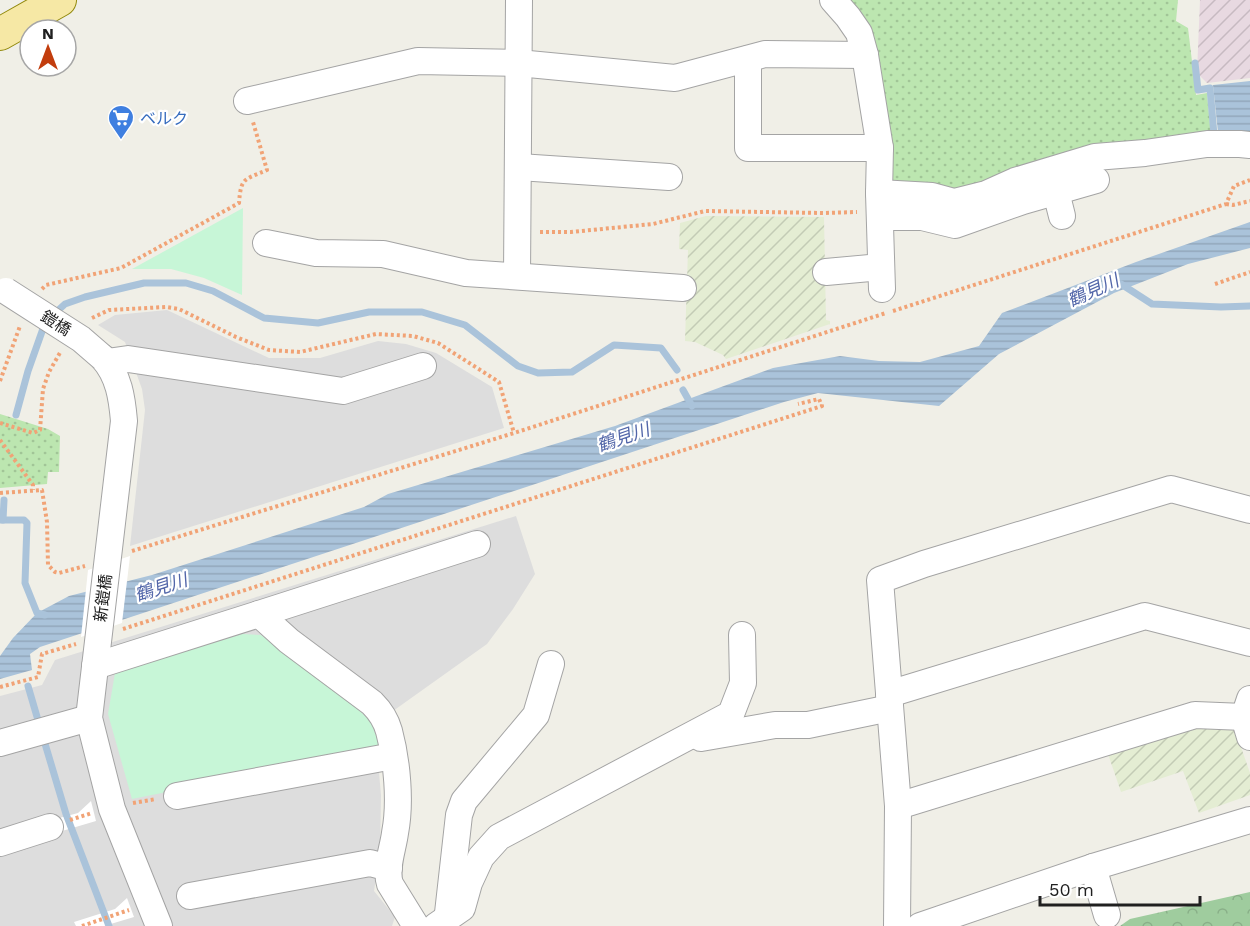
<svg xmlns="http://www.w3.org/2000/svg" width="1250" height="926" viewBox="0 0 1250 926" font-family="'Work Sans','Noto Sans JP',sans-serif">
<style>
.residential{fill:#ddd}
.industrial{fill:url(#industrial-furrows)}
.farmland{fill:url(#farmland-furrows)}
.grass{fill:url(#grass-dots)}
.forest{fill:url(#forest-crowns)}
.park{fill:#c7f6d7}
.water{fill:url(#water-rules)}
.pier{fill:#fff}
.lines{fill:none;stroke-linecap:round;stroke-linejoin:round}
.stream{stroke:#aac3da;stroke-width:7}
.minor-casing{stroke:#a4a4a4;stroke-width:28}
.major-casing{stroke:#91880a;stroke-width:34}
.path{stroke:#f1a376;stroke-width:4;stroke-dasharray:3 3;stroke-linecap:butt}
.minor{stroke:#fff;stroke-width:26}
.major{stroke:#f6e8a5;stroke-width:32}
.minor-bridge-casing{stroke:#a4a4a4;stroke-width:28;stroke-linecap:butt}
.minor-bridge{stroke:#fff;stroke-width:26}
.labels{text-anchor:middle;dominant-baseline:central;stroke-width:4.5;stroke-linejoin:round;paint-order:stroke}
.shop-label{font-size:16px;fill:#366cbe;stroke:#fff;text-anchor:start}
.street-label{font-size:16px;fill:#202020;stroke:#fff}
.water-label{font-size:18px;font-style:italic;fill:#5266a9;stroke:#fff}
</style>
<defs>
<pattern id="industrial-furrows" width="10" height="10" patternUnits="userSpaceOnUse" patternTransform="scale(1.5)"><rect width="10" height="10" fill="#e8d9e1"/><path d="M-1 1l2-2M0 10L10 0M9 11l2-2" fill="none" stroke="#c7bac1"/></pattern>
<pattern id="farmland-furrows" width="10" height="10" patternUnits="userSpaceOnUse" patternTransform="scale(1.5)"><rect width="10" height="10" fill="#e4edd3"/><path d="M-1 1l2-2M0 10L10 0M9 11l2-2" fill="none" stroke="#c3cbb5"/></pattern>
<pattern id="grass-dots" width="8" height="8" patternUnits="userSpaceOnUse" patternTransform="scale(1.5)"><rect width="8" height="8" fill="#bce6b0"/><path d="M2 2h.1M6 6h.1" fill="none" stroke="#a1c597" stroke-width="1.8" stroke-linecap="round"/></pattern>
<pattern id="forest-crowns" width="20" height="18" patternUnits="userSpaceOnUse" patternTransform="scale(1.5)"><rect width="20" height="18" fill="#9fcc9e"/><path d="M2 6a3 3 0 1 1 6 0M12 15a3 3 0 1 1 6 0" fill="none" stroke="#89af88"/></pattern>
<pattern id="water-rules" width="6" height="5" patternUnits="userSpaceOnUse" patternTransform="scale(1.5)"><rect width="6" height="5" fill="#aac3da"/><path d="M0 2.5h6" fill="none" stroke="#92a7bb"/></pattern>
</defs>
<rect width="100%" height="100%" fill="#f0efe7"/>
<g class="residential">
<polygon points="167,310 269,358 320,358 378,341 406,344 436,353 492,387 504,428 130,546 145,410 142,389 125,342 98,325 115,315"/>
<polygon points="516,516 535,574 513,609 487,644 386,716 377,750 381,795 380,853 374,891 395,917 392,926 0,926 0,696 42,685 55,660"/>
</g>
<polygon class="industrial" points="1200,0 1250,0 1250,78 1207,83 1197,73"/>
<g class="farmland">
<polygon points="706,216 824,217 826,320 830,321 830,324 726,359 723,355 695,342 685,341 688,250 679,249 680,223"/>
<polygon points="1234,727 1250,773 1250,795 1199,813 1183,771 1121,792 1108,754 1190,728"/>
</g>
<g class="grass">
<polygon points="849,0 1178,0 1176,21 1188,28 1196,95 1207,93 1211,135 968,191 886,187"/>
<polygon points="0,414 48,429 60,436 59,472 48,472 47,484 0,488"/>
</g>
<polygon class="forest" points="1250,892 1250,926 1120,926 1130,919"/>
<g class="park">
<polygon points="243,208 242,295 204,278 171,269 132,269"/>
<polygon points="242,634 261,635 356,707 371,722 379,744 377,750 132,799 108,714 115,673"/>
</g>
<g class="water">
<polygon points="1250,81 1250,134 1218,132 1213,85"/>
<polygon points="1250,222 1250,248 1188,264 1114,293 999,354 939,406 818,393 784,402 40,647 30,654 32,670 0,679 0,656 13,638 37,613 69,596 152,575 364,507 388,494 615,426 773,368 840,356 879,361 920,362 979,346 1002,313 1136,262"/>
</g>
<g class="pier">
<polygon points="130,556 122,623 81,637 88,570"/>
<polygon points="91,801 96,821 52,834 48,821 78,813"/>
<polygon points="127,898 134,917 104,926 76,926 74,922 115,909"/>
</g>
<g class="lines">
<g class="stream">
<polyline points="1195,63 1198,90 1210,88 1214,135"/>
<polyline points="1121,284 1152,304 1221,307 1250,306"/>
<polyline points="53,315 65,304 85,297 144,283 186,283 213,291 264,318 318,323 369,312 422,312 465,325 518,366 538,373 572,372 614,345 661,348 677,370"/>
<polyline points="683,390 692,406"/>
<polyline points="16,415 28,371 45,323"/>
<polyline points="0,520 24,520 27,523 25,583 37,613 45,615"/>
<polyline points="3,520 4,500"/>
<polyline points="28,686 40,727"/>
<polyline points="43,737 66,814 109,926"/>
</g>
<defs>
<g id="minor">
<polyline points="833,0 848,17 859,33 865,55 880,148 879,193 882,289"/>
<polyline points="748,59 748,148 880,148"/>
<polyline points="247,101 418,61 518,63 675,78 765,54 865,55"/>
<polyline points="519,167 669,177"/>
<polyline points="1056,192 1062,216"/>
<polyline points="879,193 932,196 954,202 986,194 1015,181 1095,157 1145,153 1207,144 1240,144 1250,145"/>
<polyline points="880,217 922,217 955,225 1023,201 1096,180"/>
<polyline points="266,243 316,253 383,254 466,273 683,288"/>
<polyline points="826,272 881,267"/>
<polyline points="517,276 519,0"/>
<path d="M103,358C119,376 122,398 124,421L89,718L112,809L159,926"/>
<polyline points="107,362 128,359 343,391 423,366"/>
<polyline points="259,614 477,544"/>
<path d="M95,666L259,614L289,641L372,703C380,711 386,720 389,731C397,761 401,802 395,833C393,849 385,868 390,884L416,926"/>
<polyline points="889,694 1145,616 1250,643"/>
<polyline points="1250,699 1244,717 1250,737"/>
<polyline points="701,738 775,725 808,725 890,708"/>
<polyline points="0,743 89,718"/>
<polyline points="177,796 393,756"/>
<polyline points="898,806 1195,715 1244,717"/>
<polyline points="0,843 50,827"/>
<polyline points="1093,867 1107,915"/>
<polyline points="190,896 370,863 389,868"/>
<polyline points="448,913 459,815 464,801 536,715 551,664"/>
<polyline points="436,926 462,908 469,883 481,857 499,837 731,714 743,683 742,635"/>
<polyline points="897,926 898,806 880,580 924,564 1171,489 1250,510"/>
<polyline points="920,926 1093,867 1250,820"/>
</g>
<polyline id="major" points="0,34 60,0"/>
</defs>
<use href="#minor" class="minor-casing"/>
<use href="#major" class="major-casing"/>
<g class="path">
<polyline points="1226,204 1233,205 1250,201"/>
<polyline points="540,232 571,232 653,224 705,211 823,213 857,212"/>
<polyline points="1215,284 1250,272"/>
<path d="M42,289L46,285L121,268L239,203C241,177 244,180 267,170L253,122"/>
<polyline points="893,311 1226,204 1234,186 1250,180"/>
<polyline points="92,318 109,310 166,307 179,309 236,337 269,350 300,352 376,334 413,336 438,343 499,382 514,433"/>
<polyline points="0,381 20,326"/>
<polyline points="0,423 33,433 40,430 43,389 49,372 61,351"/>
<polyline points="0,440 33,485 33,490"/>
<polyline points="0,493 42,490 47,522 48,565 55,572 59,573 85,566"/>
<polyline points="132,551 514,433 886,313"/>
<polyline points="123,629 822,406 819,399 798,404"/>
<polyline points="0,687 38,677 42,654 76,644"/>
<polyline points="133,803 156,799"/>
<polyline points="70,820 92,813"/>
<polyline points="82,926 129,910"/>
</g>
<use href="#minor" class="minor"/>
<use href="#major" class="major"/>
<defs>
<polyline id="minor-bridge" points="6,291 81,339 103,358"/>
</defs>
<use href="#minor-bridge" class="minor-bridge-casing"/>
<use href="#minor-bridge" class="minor-bridge"/>
</g>
<defs>
<symbol id="supermarket-pin" viewBox="-11 -11 22 30"><path d="M0 17L-7.5 6A9.5 9.5 0 1 1 7.5 6Z" fill="#3f7fe0" stroke="#fff"/><path d="M-6-5.5h2.5l.6 2H6L4.5 2H-2.5L-4.4-4H-6ZM-1.5 3.2a1.3 1.3 0 1 0 .1 0ZM3 3.2a1.3 1.3 0 1 0 .1 0Z" fill="#fff"/></symbol>
</defs>
<g fill-rule="evenodd">
<use href="#supermarket-pin" x="106" y="103" width="30" height="40"/>
</g>
<g class="labels">
<g class="shop-label">
<text x="140" y="118">ベルク</text>
</g>
<g class="street-label">
<text transform="translate(56 323) rotate(32)">鎧橋</text>
<text transform="translate(103 598) rotate(-83)">新鎧橋</text>
</g>
<g class="water-label">
<text transform="translate(1093 290) rotate(-24)">鶴見川</text>
<text transform="translate(623 437) rotate(-19)">鶴見川</text>
<text transform="translate(161 587) rotate(-18)">鶴見川</text>
</g>
</g>
<g transform="translate(48 48)"><circle r="28" fill="#ffffff" stroke="#a6a6a6" stroke-width="1.5"/>
<path d="M0-4.5L10 22L0 15L-10 22Z" fill="#c23d0d"/>
<text y="-9" font-size="16" font-weight="bold" text-anchor="middle" fill="#202020">N</text>
</g>
<path d="M1040 896v9h160v-9" fill="none" stroke="#202020" stroke-width="3"/>
<text x="1049" y="896" font-size="18" fill="#202020" stroke="#ffffff" stroke-width="4.5" paint-order="stroke">50 m</text>
</svg>
